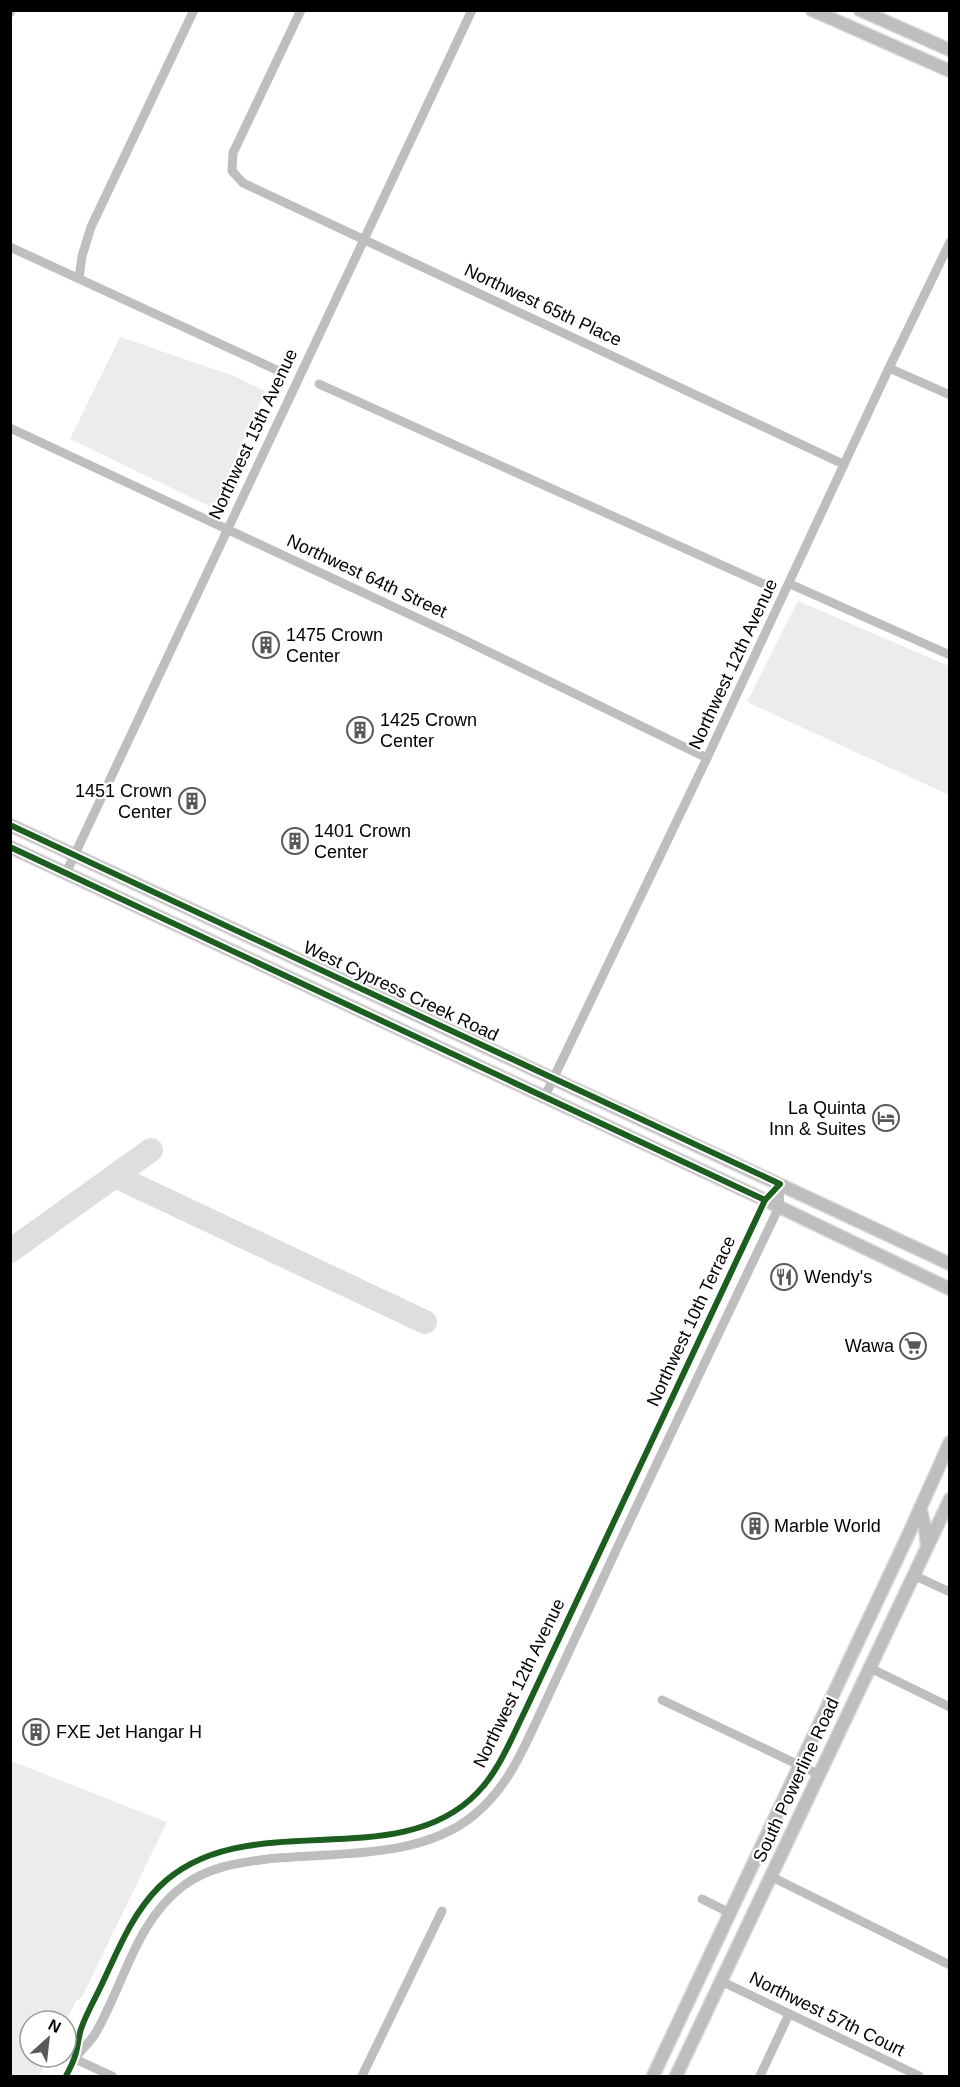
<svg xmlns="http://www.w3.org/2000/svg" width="960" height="2087" viewBox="0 0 960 2087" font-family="Helvetica,sans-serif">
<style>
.green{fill:#ececec}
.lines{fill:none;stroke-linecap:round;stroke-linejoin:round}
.canal{stroke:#bfbfbf;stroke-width:9}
.taxiway{stroke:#dedede;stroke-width:24}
.major-casing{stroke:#dbdbdb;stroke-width:15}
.minor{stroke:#bebebe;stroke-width:9}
.major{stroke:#bebebe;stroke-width:12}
.cycleway-casing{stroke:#fff;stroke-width:10}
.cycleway{stroke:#1b5e20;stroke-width:6}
.labels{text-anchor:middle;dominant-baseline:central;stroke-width:4.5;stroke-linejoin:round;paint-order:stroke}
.street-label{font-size:18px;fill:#000;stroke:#fff}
.poi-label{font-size:18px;fill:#000;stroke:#fff;text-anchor:start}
</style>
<rect width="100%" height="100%" fill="#fff"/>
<g class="green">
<polygon points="120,337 234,376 265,391 213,508 70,439"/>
<polygon points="798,601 949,666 949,795 747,702"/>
<polygon points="11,1761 167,1822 82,1997 76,2001 66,2021 30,2021 30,2057 49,2057 39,2076 11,2076"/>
</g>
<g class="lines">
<g class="canal">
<polyline points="10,247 279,371"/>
<polyline points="79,278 82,256 91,227 194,10"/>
<polyline points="319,384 766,585"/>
</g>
<g class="taxiway">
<polyline points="115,1176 425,1322"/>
<polyline points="10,1251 151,1150"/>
</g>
<defs>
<g id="major">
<polyline points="812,10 950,71"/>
<polyline points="860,10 950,50"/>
<polyline points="10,825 950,1264"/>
<polyline points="10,847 765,1200 950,1289"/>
<polyline points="920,1508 925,1527 927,1546"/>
<polyline points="653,2076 905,1542 950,1442"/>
<polyline points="676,2076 950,1499"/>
</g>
</defs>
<use href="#major" class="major-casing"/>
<g class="minor">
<polyline points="301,10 233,153 232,171 243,183 843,464"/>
<polyline points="10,13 11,10"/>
<polyline points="889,368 950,395"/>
<polyline points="10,428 456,636 707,758"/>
<polyline points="790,584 950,655"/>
<polyline points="66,873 472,10"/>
<polyline points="544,1098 707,758 889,368 950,242"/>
<polyline points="913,1575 950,1592"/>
<polyline points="868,1667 950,1707"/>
<polyline points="662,1700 818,1774"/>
<polyline points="770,1876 950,1965"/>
<polyline points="702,1899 730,1913"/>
<polyline points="721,1981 919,2076"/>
<path d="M76,2057C82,2049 90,2042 95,2034C124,1985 135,1922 183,1886C208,1867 237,1863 267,1859C334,1852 420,1860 474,1815C509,1787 525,1745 544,1705C560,1671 576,1636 592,1602C653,1470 716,1339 779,1207L780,1184"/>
<polyline points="75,2059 112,2076"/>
<path d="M66,2076C69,2070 73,2063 75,2056C78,2047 78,2038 81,2029C86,2014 95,1999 102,1984C118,1950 132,1914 159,1887C244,1803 396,1877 477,1793C499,1771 511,1739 525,1711L765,1200L780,1184"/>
<polyline points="362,2076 442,1911"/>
<polyline points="760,2076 789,2014"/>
</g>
<use href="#major" class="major"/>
<defs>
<g id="cycleway">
<path d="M10,825L780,1184L765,1200L525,1711C511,1739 499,1771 477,1793C396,1877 244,1803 159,1887C132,1914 118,1950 102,1984C95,1999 86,2014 81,2029C78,2038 78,2047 75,2056C73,2063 69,2070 66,2076"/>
<polyline points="10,847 765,1200"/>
</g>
</defs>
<use href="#cycleway" class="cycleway-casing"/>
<use href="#cycleway" class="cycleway"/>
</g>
<defs>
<symbol id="building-ring" viewBox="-11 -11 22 22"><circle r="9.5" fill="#fff" stroke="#595959" stroke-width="1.5"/><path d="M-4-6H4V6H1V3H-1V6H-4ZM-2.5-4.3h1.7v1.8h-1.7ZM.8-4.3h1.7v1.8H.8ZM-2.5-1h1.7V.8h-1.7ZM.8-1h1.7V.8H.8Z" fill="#595959"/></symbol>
<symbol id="hotel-ring" viewBox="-11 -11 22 22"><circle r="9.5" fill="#fff" stroke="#595959" stroke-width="1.5"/><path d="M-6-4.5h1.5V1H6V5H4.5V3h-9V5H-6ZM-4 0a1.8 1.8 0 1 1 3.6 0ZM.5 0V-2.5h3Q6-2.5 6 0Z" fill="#595959"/></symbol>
<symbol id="restaurant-ring" viewBox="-11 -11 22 22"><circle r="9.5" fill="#fff" stroke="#595959" stroke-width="1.5"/><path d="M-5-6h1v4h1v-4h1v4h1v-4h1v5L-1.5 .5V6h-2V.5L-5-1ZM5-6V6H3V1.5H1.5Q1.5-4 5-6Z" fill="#595959"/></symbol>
<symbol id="supermarket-ring" viewBox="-11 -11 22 22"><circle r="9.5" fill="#fff" stroke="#595959" stroke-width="1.5"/><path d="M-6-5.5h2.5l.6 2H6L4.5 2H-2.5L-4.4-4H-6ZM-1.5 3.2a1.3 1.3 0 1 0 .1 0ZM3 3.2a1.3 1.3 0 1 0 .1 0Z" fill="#595959"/></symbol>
</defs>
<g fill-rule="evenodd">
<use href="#building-ring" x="251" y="630" width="30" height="30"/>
<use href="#building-ring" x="345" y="715" width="30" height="30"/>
<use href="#building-ring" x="177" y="786" width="30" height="30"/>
<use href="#building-ring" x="280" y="826" width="30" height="30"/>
<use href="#hotel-ring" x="871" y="1103" width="30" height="30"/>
<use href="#restaurant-ring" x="769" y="1262" width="30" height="30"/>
<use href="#supermarket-ring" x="898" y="1331" width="30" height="30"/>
<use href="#building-ring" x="740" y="1511" width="30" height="30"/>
<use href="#building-ring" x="21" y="1717" width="30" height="30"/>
</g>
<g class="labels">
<g class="street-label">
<text transform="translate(543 305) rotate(25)">Northwest 65th Place</text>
<text transform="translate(253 434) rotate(-65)">Northwest 15th Avenue</text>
<text transform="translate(367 576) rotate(25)">Northwest 64th Street</text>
<text transform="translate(733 664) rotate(-65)">Northwest 12th Avenue</text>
<text transform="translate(401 991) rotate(25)">West Cypress Creek Road</text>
<text transform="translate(691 1321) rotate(-65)">Northwest 10th Terrace</text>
<text transform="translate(519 1683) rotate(-64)">Northwest 12th Avenue</text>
<text transform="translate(796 1780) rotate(-65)">South Powerline Road</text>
<text transform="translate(827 2014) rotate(26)">Northwest 57th Court</text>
</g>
<g class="poi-label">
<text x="286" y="635">1475 Crown<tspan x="286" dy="21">Center</tspan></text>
<text x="380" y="720">1425 Crown<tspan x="380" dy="21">Center</tspan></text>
<text x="172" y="791" text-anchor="end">1451 Crown<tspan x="172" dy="21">Center</tspan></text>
<text x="314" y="831">1401 Crown<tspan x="314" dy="21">Center</tspan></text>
<text x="866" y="1108" text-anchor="end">La Quinta<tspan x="866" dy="21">Inn &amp; Suites</tspan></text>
<text x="804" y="1277">Wendy's</text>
<text x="894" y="1346" text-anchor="end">Wawa</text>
<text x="774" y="1526">Marble World</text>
<text x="56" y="1732">FXE Jet Hangar H</text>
</g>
</g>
<rect width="960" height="2087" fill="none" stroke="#000000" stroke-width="24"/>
<g transform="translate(48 2039) rotate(27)"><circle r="28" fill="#ffffff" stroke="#999999" stroke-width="1.5"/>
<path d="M0-4.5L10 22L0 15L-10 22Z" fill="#595959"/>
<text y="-9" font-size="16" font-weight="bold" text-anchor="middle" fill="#000000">N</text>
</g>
</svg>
